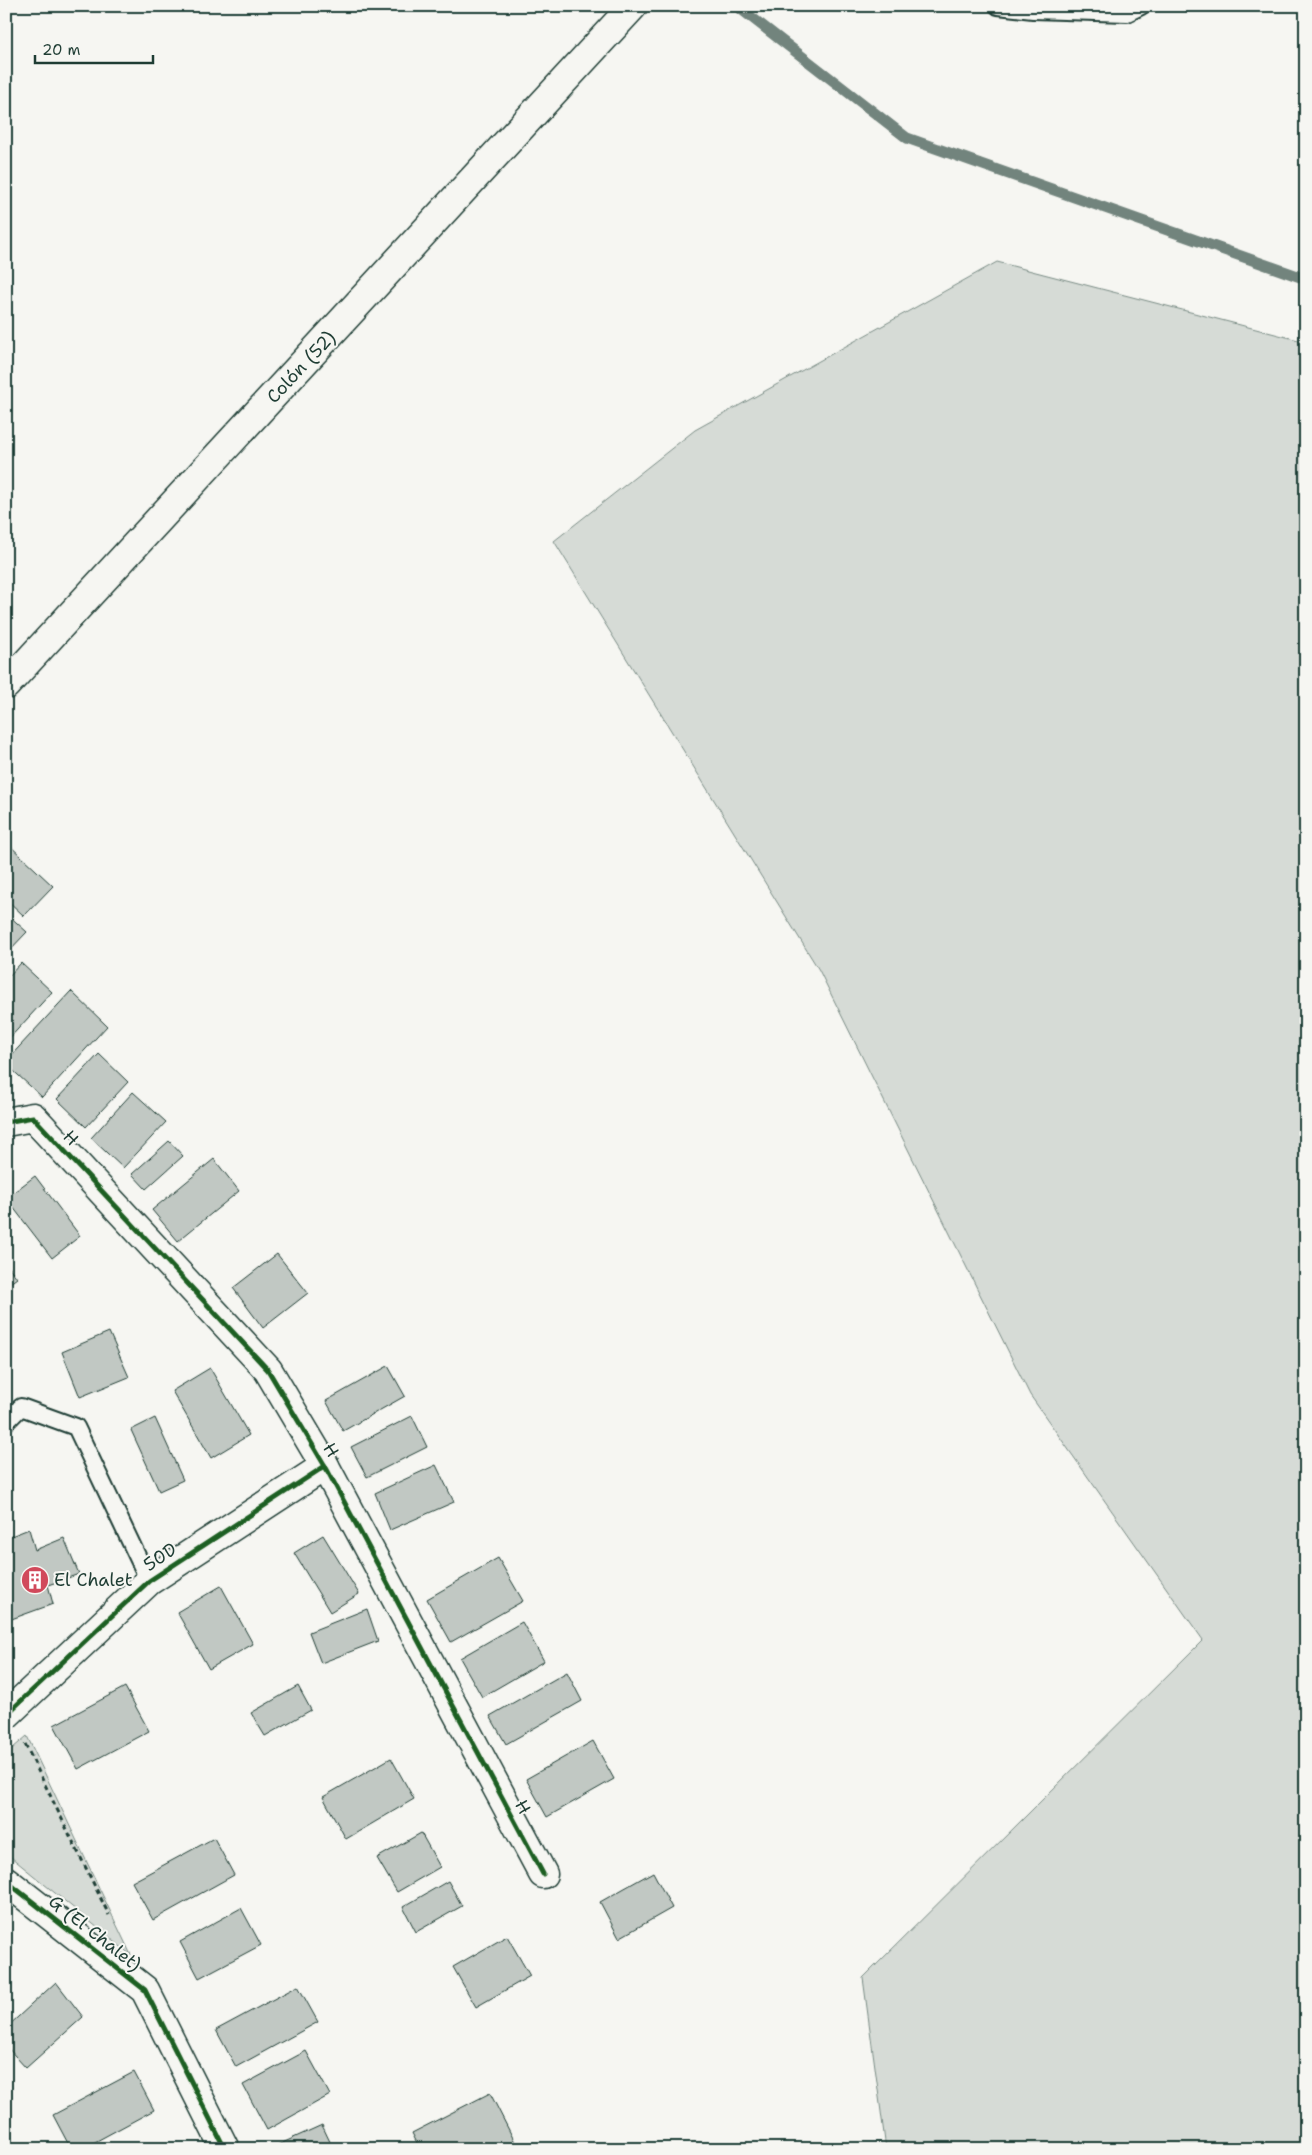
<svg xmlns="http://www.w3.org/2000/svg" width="1312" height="2155" viewBox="0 0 1312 2155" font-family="'Shantell Sans',sans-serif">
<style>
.green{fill:#d6dbd6;stroke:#7a8c85}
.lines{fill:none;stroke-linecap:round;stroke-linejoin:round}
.stream{stroke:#72847d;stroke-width:11}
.building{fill:#c1c8c3;stroke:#1f3d34}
.service-casing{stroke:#1f3d34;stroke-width:20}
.minor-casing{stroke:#1f3d34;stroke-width:31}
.tertiary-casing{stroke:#1f3d34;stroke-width:31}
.secondary-casing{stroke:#1f3d34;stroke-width:31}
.path{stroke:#1f3d34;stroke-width:3;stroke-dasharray:5 4;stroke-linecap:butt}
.service{stroke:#f6f6f2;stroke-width:16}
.minor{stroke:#f6f6f2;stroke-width:28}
.tertiary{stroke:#f6f6f2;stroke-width:28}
.secondary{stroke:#f6f6f2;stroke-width:28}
.cycleway-casing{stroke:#f6f6f2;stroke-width:8}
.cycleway{stroke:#1b5e20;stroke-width:5}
.labels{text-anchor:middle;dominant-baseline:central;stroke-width:4;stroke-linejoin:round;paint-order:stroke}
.street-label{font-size:18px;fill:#1f3d34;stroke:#f6f6f2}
.poi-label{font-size:18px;fill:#1f3d34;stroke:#f6f6f2;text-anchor:start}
</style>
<rect width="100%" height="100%" fill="#f6f6f2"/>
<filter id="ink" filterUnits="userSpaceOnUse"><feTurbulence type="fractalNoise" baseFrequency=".02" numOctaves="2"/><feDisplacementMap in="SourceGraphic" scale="10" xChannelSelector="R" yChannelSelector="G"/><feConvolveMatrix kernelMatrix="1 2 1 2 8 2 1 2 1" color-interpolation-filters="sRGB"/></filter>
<g filter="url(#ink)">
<g class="green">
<polygon points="997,262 1306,342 1306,2149 886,2149 863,1978 1203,1640 1030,1395 819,970 554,541 695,430"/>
<polygon points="27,1736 131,1955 6,1853 6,1754"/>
</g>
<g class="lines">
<polyline class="stream" points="737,6 907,138 1306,279"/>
</g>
<g class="building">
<polygon points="6,842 53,886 24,916 6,899"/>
<polygon points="6,913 27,932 6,954"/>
<polygon points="21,963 52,992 6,1042 6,979"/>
<polygon points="71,991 107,1026 42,1097 6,1064 6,1061"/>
<polygon points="99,1054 128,1082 86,1127 57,1099"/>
<polygon points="133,1092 166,1122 123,1168 91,1138"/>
<polygon points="169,1141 183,1156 146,1189 132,1174"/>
<polygon points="214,1159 239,1191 178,1241 152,1210"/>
<polygon points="35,1176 80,1236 52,1258 6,1198"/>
<polygon points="277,1254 308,1293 263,1328 233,1288"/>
<polygon points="6,1263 17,1278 6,1286"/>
<polygon points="109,1332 129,1377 80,1397 62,1352"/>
<polygon points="388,1366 405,1396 343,1431 326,1401"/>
<polygon points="210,1368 249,1435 211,1458 172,1391"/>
<polygon points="412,1416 427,1447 367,1477 351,1447"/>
<polygon points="155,1418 183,1480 159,1491 131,1430"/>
<polygon points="436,1465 454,1502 390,1530 375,1493"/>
<polygon points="29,1529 35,1550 64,1538 79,1574 48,1585 53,1604 6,1621 6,1538"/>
<polygon points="323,1535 359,1594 330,1612 294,1553"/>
<polygon points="498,1558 523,1601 451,1642 427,1599"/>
<polygon points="221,1586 253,1644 209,1669 177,1612"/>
<polygon points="367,1609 378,1641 321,1663 309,1632"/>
<polygon points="522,1622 544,1661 482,1697 460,1658"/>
<polygon points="567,1672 582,1701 506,1744 490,1716"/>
<polygon points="298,1686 311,1710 265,1736 251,1713"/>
<polygon points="125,1687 149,1731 78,1769 54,1725"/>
<polygon points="593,1741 614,1779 547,1817 526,1779"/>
<polygon points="391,1758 414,1799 346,1839 323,1797"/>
<polygon points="421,1833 440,1867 397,1892 377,1858"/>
<polygon points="214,1838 234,1875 153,1920 132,1882"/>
<polygon points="653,1872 672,1908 619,1938 600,1902"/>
<polygon points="448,1881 462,1906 416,1932 403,1907"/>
<polygon points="241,1908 261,1945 199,1978 180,1942"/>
<polygon points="507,1936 530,1976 476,2007 453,1967"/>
<polygon points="56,1982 83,2017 26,2068 6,2046 6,2028"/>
<polygon points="298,1986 318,2022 236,2067 216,2030"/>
<polygon points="306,2051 330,2095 267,2130 243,2085"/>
<polygon points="134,2072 154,2110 82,2149 71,2149 53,2115"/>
<polygon points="490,2093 515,2142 502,2149 420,2149 412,2133"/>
<polygon points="322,2125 332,2146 326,2149 279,2149 278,2145"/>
</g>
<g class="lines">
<defs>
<g id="service">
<polyline points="998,6 1033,10 1127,13 1141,6"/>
<polyline points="6,1422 21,1407 76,1427 149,1581"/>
</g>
<g id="minor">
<polyline points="6,1122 33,1117 268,1370 325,1466 543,1874"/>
<polyline points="6,1715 149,1581 325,1466"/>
</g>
<polyline id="tertiary" points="6,1881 145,1990 225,2149"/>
<polyline id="secondary" points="6,685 633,6"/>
</defs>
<use href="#service" class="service-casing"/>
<use href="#minor" class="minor-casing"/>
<use href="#tertiary" class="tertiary-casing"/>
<use href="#secondary" class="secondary-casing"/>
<polyline class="path" points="25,1744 109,1915"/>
<use href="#service" class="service"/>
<use href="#minor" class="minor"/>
<use href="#tertiary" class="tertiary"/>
<use href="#secondary" class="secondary"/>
<defs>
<g id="cycleway">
<polyline points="6,1122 33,1117 268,1370 325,1466 543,1874"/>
<polyline points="6,1715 149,1581 325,1466"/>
<polyline points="6,1881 145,1990 225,2149"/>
</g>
</defs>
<use href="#cycleway" class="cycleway-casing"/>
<use href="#cycleway" class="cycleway"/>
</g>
</g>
<defs>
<symbol id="building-disc" viewBox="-11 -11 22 22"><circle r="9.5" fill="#d1495b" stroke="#f6f6f2"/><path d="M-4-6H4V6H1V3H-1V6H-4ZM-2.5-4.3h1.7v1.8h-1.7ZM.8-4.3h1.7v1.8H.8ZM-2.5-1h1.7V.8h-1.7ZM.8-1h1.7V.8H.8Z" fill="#fff"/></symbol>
</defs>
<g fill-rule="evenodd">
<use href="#building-disc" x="19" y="1564" width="32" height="32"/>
</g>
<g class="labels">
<g class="street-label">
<text transform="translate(301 367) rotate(-47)">Colón (52)</text>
<text transform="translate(71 1138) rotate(47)">H</text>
<text transform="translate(331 1450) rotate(59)">H</text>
<text transform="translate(160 1557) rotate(-34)">50D</text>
<text transform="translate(523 1807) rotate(62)">H</text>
<text transform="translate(95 1933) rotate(38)">G (El Chalet)</text>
</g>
<g class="poi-label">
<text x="54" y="1580">El Chalet</text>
</g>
</g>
<rect width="1312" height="2155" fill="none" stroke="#f6f6f2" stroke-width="25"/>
<rect x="12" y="12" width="1287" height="2130" fill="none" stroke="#1f3d34" stroke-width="2" filter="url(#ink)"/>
<path d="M35 55v8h118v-8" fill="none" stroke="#1f3d34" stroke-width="2.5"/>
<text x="42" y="55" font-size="15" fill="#1f3d34" stroke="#f6f6f2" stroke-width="4" paint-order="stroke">20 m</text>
</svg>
